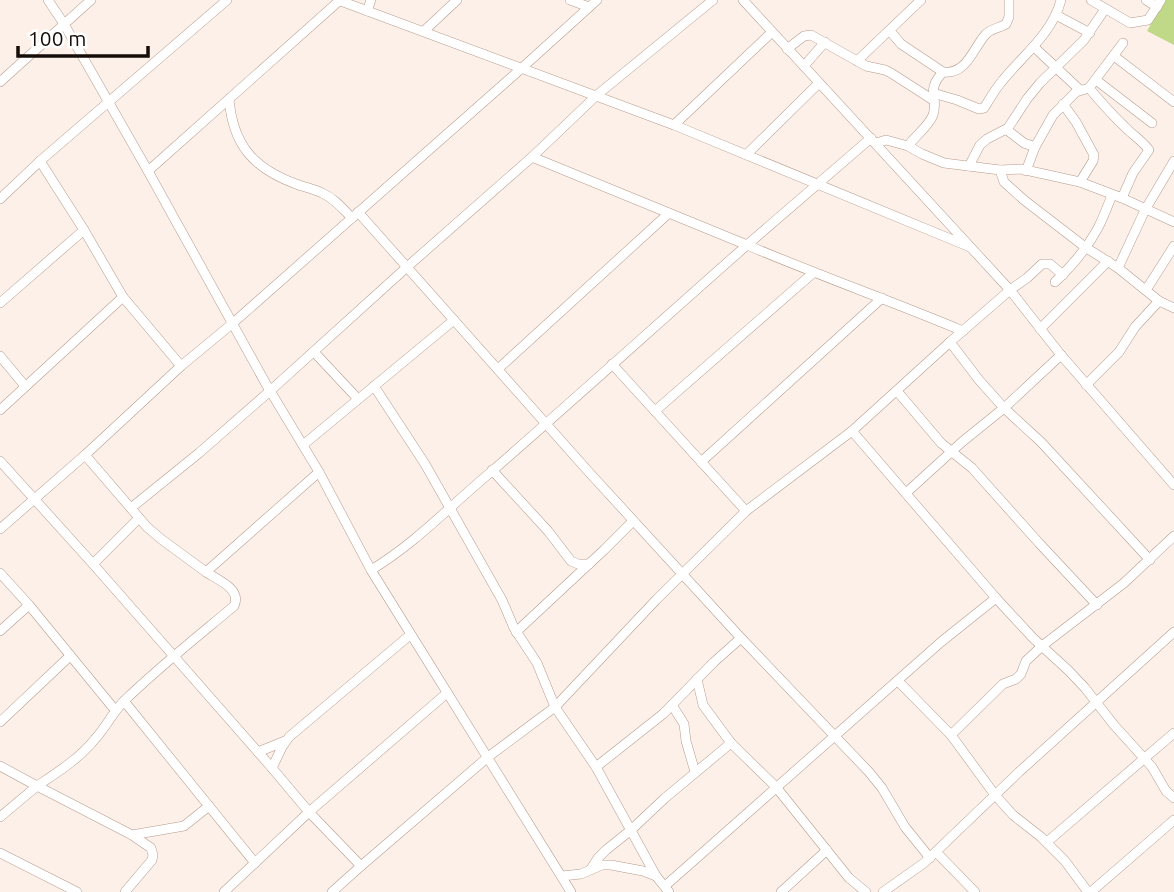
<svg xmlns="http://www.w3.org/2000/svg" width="1174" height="892" viewBox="0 0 1174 892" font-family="Ubuntu,sans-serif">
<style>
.green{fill:#c0d989}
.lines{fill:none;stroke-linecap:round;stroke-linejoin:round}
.minor-casing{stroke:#b69b8c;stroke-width:10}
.minor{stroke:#fff;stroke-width:9}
</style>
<rect width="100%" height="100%" fill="#fcf0e9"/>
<polygon class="green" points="1164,0 1174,0 1174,45 1147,31"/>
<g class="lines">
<defs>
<g id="minor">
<polyline points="48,0 64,24 148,171 266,384 319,472 371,570 571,892"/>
<polyline points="338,0 674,125 970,247"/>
<polyline points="570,0 589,7"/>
<polyline points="743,0 1010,290 1061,355 1174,485"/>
<polyline points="1091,0 1130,23 1148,20 1161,0"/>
<polyline points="1146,0 1157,7"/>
<polyline points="367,11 371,0"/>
<polyline points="1056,15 1090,33"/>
<polyline points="424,31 457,0"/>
<polyline points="890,31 901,44 943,72"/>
<polyline points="1034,47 1080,90"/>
<polyline points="787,49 804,36 811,35 866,66 885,70 891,73 933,100"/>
<polyline points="1114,56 1174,102"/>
<polyline points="857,61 921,0"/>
<polyline points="804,66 825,42"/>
<polyline points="1096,80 1152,123"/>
<polyline points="0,82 91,0"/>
<path d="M1089,88C1100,101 1111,114 1124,126C1131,134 1143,141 1149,150L1133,173L1122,198"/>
<path d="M933,93L957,100L979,109L984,108C990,99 995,89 1003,80C1024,54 1052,34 1061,0"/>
<path d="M229,99C233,145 253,168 296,184C304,187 314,189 322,193C334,198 343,209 352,218"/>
<polyline points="1063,104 1076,122 1094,155 1093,161 1080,182"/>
<polyline points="674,125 772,32"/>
<polyline points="1007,130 1024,143 1035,147"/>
<path d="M871,138L747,245C818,275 891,301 963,331"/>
<polyline points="876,143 886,140 908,146 922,154 944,163 1000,170 1021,169 1080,182 1122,198 1174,222"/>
<path d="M908,146C915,136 929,126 933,115C939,97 925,91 943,72C967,75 973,48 986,34C992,28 1000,28 1006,24L1009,17V0"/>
<polyline points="746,155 819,83"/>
<polyline points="40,161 84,230 123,297 181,366"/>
<polyline points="969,166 980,145 987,139 1008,128 1027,99 1040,83 1084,40 1105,9"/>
<polyline points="1000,170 1004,182 1024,200 1085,247 1118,268 1159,301 1174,308"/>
<polyline points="148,171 339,1"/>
<polyline points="1026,171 1035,147 1053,115 1076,92 1089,88 1123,43"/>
<polyline points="0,199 40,161 227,0"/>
<polyline points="358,212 587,470 741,638 869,772 882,788 905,827 930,858"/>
<polyline points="1118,268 1145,210 1174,161"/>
<path d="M1055,282C1072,266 1088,247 1099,226C1104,216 1108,205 1112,195"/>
<polyline points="1146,290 1174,246"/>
<polyline points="0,303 84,230"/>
<polyline points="1040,329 1108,261"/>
<polyline points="950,342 979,380 1004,408 1041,442 1150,560"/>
<polyline points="314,352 358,399"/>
<polyline points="0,356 25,386"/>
<polyline points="612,364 746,511"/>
<polyline points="498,369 669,213"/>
<polyline points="1086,385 1119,352 1135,327 1159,301"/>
<polyline points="374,386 425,464 502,600 514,628 537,663 555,707 596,767 656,876 669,892"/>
<polyline points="897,391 941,443 972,468 1039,543 1097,605"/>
<polyline points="0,410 123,297"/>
<polyline points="655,411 813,273"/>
<polyline points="303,445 454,320"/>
<polyline points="85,455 147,527 161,539 206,572 319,472"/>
<polyline points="0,461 93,564 272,768 309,812 361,866"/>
<polyline points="701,462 882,298"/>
<polyline points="492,470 548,531 571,561 578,564 589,564"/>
<polyline points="906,493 962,442 1004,408 1061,355"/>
<polyline points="131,508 199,453 270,391 407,267 532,157 597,95 713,0"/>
<polyline points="0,529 85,455 181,366 233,323 523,67 597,0"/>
<polyline points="93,564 139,518"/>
<path d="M371,570C416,543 451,505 491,472C577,397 662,320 747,245L532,157"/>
<polyline points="0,573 29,605 115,710"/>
<polyline points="996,598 1033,638 1069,671 1085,688 1114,725 1152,767 1166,791 1174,798"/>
<polyline points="0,631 29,605"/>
<polyline points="516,632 604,550 633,521"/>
<polyline points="697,679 703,705 731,743 776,787 849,878 866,892"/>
<polyline points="898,681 951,735 995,795 1013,815 1041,837 1065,861 1088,892"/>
<polyline points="124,701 255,863"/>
<polyline points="672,705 684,724 686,741 695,772"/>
<polyline points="0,722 70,656"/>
<polyline points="951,735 1003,684 1016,679 1021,674 1026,661 1042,646 1124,583 1174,536"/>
<polyline points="258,752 285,741"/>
<polyline points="0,766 37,786 0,817"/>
<polyline points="596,767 663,714 714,662 741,638"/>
<polyline points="272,768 282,747 289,737 410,635"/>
<polyline points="132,835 184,826 209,806"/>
<polyline points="1047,842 1174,733"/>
<polyline points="936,852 975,892"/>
<polyline points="0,853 77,892"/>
<polyline points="591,869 598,858 606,850 631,830 665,798 731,743"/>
<polyline points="562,876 581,874 602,865 611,865 643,871 656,876"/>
<polyline points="665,886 941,642 996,598 852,431"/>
<path d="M125,892L152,860L153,855L151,848L132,835L37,786C58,772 80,758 95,739C106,727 113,712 124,701C159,667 197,637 234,606C242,589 218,580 206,572"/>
<polyline points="224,892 309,812 447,693"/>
<polyline points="332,892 361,866 488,757 555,707 656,600 746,511 852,431 950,342 1010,290 1027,278 1042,264 1050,264 1063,275"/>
<polyline points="781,892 827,850"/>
<polyline points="883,892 924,863 1019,772 1174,632"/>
<polyline points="1091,892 1174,820"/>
</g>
</defs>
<use href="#minor" class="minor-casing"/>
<use href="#minor" class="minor"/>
</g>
<path d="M18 46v10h130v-10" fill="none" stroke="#160d08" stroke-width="3.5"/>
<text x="28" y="46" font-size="21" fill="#160d08" stroke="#ffffff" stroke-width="5" paint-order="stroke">100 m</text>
</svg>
